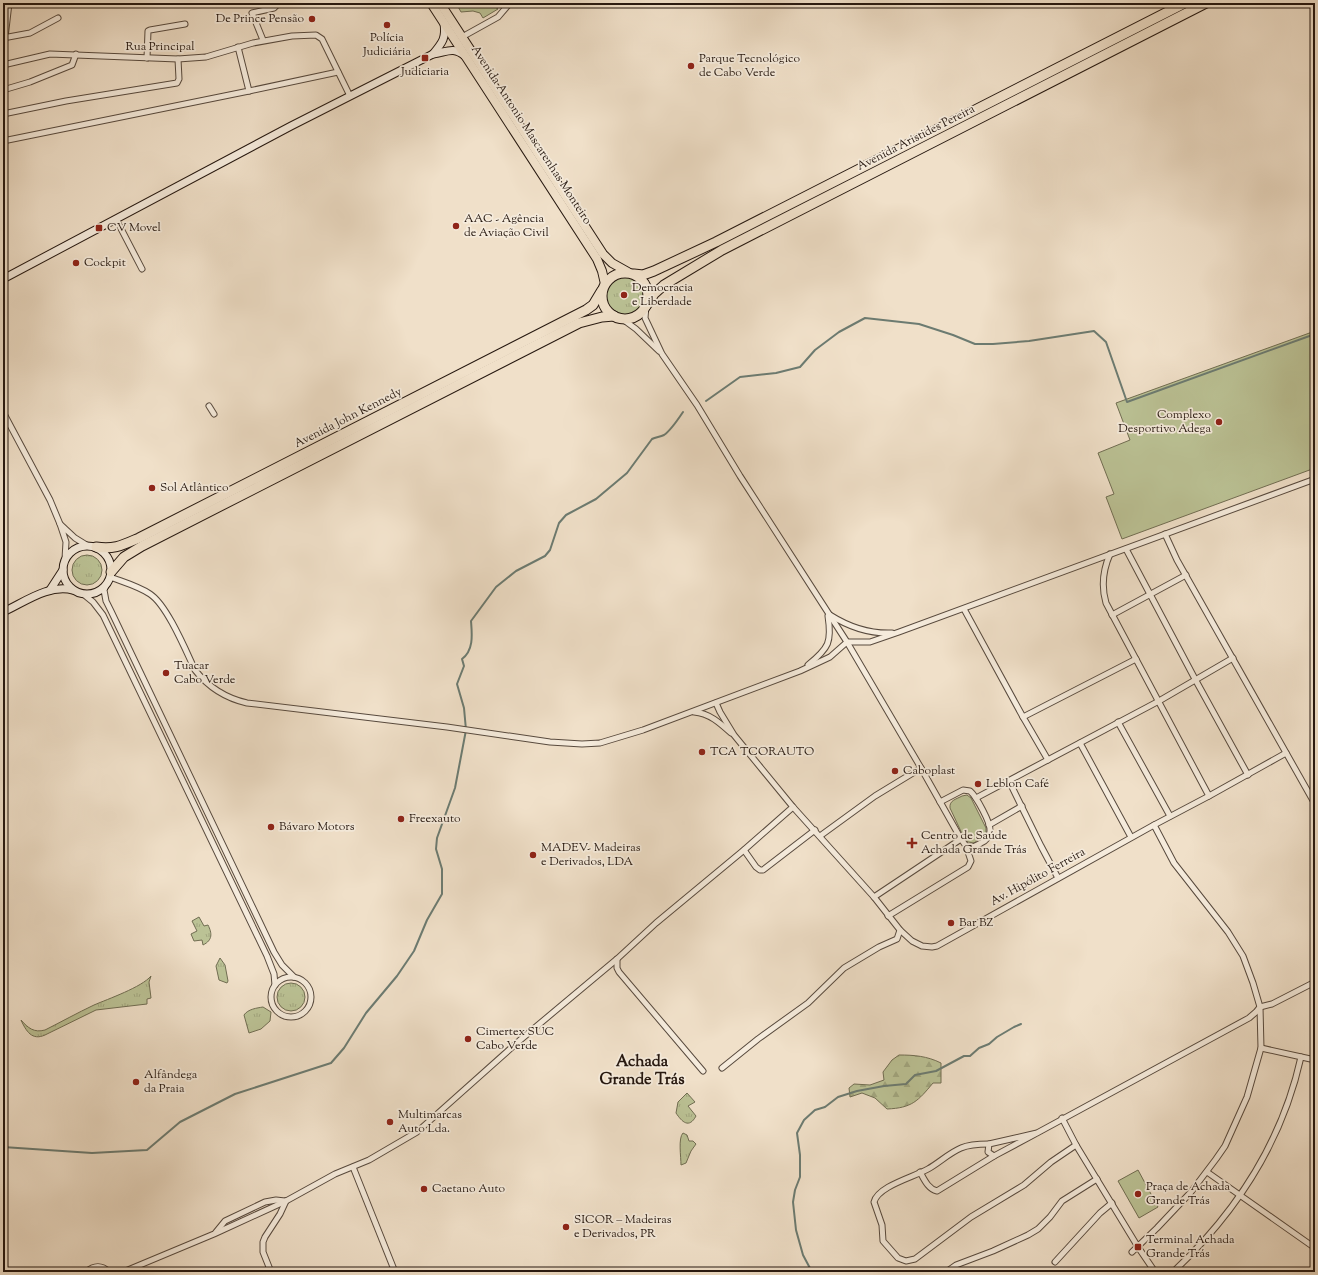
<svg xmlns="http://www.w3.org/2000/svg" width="1318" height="1275" viewBox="0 0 1318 1275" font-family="'Sorts Mill Goudy',serif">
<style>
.grass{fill:url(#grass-tufts);stroke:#706d52}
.forest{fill:url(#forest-firs);stroke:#706d52}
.park{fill:#bbc295;stroke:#706d52}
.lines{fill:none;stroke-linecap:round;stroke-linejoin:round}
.stream{stroke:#6c7b71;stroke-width:2}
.street-casing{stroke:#584a3e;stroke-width:7}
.secondary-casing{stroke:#261810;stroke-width:9}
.primary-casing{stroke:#261810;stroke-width:10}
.highway-casing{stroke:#261810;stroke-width:11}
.street{stroke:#f5ebdc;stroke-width:5}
.secondary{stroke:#f5ebdc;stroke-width:7}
.primary{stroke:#f0e0c9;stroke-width:8}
.highway{stroke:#f0e0c9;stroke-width:9}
.poi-dot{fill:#8f2418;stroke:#f5ebdc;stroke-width:1.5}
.labels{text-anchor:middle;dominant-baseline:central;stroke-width:3.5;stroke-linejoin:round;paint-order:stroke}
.poi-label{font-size:12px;fill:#261810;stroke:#f5ebdc;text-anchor:start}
.street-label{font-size:12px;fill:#261810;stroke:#f5ebdc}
.district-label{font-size:16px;font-weight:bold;fill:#261810;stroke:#f5ebdc}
</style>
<defs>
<pattern id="grass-tufts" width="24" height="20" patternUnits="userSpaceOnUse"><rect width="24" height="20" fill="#bbc295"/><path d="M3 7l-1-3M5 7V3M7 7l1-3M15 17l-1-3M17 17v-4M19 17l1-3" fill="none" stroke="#a1a67f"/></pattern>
<pattern id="forest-firs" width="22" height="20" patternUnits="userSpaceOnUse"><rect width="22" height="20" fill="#bbc295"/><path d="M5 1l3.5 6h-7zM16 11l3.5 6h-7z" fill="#a1a67f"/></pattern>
</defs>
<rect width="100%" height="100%" fill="#f0e0c9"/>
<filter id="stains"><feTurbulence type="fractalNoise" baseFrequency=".005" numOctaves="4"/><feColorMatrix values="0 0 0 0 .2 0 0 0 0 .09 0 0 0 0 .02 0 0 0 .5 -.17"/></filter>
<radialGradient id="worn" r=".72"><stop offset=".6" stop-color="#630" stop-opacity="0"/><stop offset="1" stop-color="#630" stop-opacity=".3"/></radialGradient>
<g class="grass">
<polygon points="456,3 489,3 498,9 483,18 480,13 473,11 461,12"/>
<circle cx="624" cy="296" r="19"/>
<circle cx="87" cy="570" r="15"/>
<path d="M199,917L204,926L208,925C212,933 213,940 203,945L202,940L194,941L191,934L197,931L192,921Z"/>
<polygon points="220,958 225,965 228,981 227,983 219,980 216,966"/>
<path d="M151,976L149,982L151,998L147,999V1004L96,1010L45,1035C32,1041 26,1031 21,1020C28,1028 34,1033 45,1030C61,1022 77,1013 94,1005C108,999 142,987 151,976Z"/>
<circle cx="291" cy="997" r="14"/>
<path d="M263,1007L271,1012L270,1021L261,1029L249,1033L244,1015C248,1009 257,1008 263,1007Z"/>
<path d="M687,1093L695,1102L688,1106L696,1116C689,1129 682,1122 676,1113L678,1102Z"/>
<path d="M683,1133L687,1135L689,1141H693L696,1144L691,1151L686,1163L681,1165C681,1157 678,1138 683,1133Z"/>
</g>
<path class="forest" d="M899,1055C914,1055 927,1056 941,1063V1083H933C918,1101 912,1108 887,1109L875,1098L862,1093L850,1097L849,1088L854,1084L870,1085L884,1080L883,1072L892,1060Z"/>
<g class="park">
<polygon points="1315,331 1315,468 1122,539 1106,497 1114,494 1098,453 1130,440 1116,403"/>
<path d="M962,796L967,795L971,798L986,828V834L974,843L968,842L965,840L950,808C949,800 957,799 962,796Z"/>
<polygon points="1138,1170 1158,1207 1139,1218 1118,1181"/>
</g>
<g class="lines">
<g class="stream">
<polyline points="706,401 740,377 776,373 800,367 815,350 839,332 865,318 919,324 953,335 975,344 993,344 1029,341 1094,331 1106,342 1127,402 1315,334"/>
<path d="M3,1147L92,1153L147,1150L180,1122L235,1094L331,1063L344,1048L366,1013L397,976L414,951L427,920L442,894V869L436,849L437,838L455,788L466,730L464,708L457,684L464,666L462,659C474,650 472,634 471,621L496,587L516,571L545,556L550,550L559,523L566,515L596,499L627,473L652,439C656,437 660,437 664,435C670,431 679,418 683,412"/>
<polyline points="812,1272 803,1255 796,1230 793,1202 795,1190 800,1177 800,1155 797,1133 804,1120 815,1110 825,1107 838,1097 857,1091 884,1086 906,1084 915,1075 936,1071 964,1056 970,1056 979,1048 989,1044 997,1037 1014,1027 1021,1024"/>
</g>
<defs>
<g id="street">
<polyline points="462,37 498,17 510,3"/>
<polyline points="3,38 30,33 58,18"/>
<polyline points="5,38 9,3"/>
<polyline points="263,40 252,13 274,8 279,3"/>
<polyline points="147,58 148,31 150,30 185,24"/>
<polyline points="3,65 50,54 178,59 206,57 253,43 292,36 316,35 322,39 350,96"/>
<polyline points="3,90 30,82 72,65 76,54"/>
<polyline points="249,91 338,72"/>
<polyline points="3,114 66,101 177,83 179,79 178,59"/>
<polyline points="3,141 249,91 238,47"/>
<polyline points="116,219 142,269"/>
<polyline points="646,306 645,318 662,354 697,405 740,476 847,642 921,768"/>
<polyline points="621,318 636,329 659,351"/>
<polyline points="209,406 214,414"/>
<polyline points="3,412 50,500 60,524"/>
<polyline points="1165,534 1177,560 1315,804"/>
<polyline points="1126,549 1195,679 1248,775"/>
<path d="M1110,554C1103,570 1101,586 1106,603L1209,796"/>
<polyline points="65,559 66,542 60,524 75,538 88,546"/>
<path d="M110,577C123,582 138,586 150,594C167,605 186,651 195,670C209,688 225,698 247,703L447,727L550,742L582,744L600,743L643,730L800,671L830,657L847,642H870L899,632L1315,479"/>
<polyline points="107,583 104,590 106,601 111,611 274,952 282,965 294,977"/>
<polyline points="82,593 93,602 103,615 267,956 274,974 275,985"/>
<polyline points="964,609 1023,717"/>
<path d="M830,615C849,627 868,634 892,633"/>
<polyline points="1112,615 1186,575"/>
<path d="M808,665C829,648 832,642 828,616"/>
<polyline points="716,703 720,712 734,735 793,807 874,897 900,930 912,941 922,946 932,947 937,946 1154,825 1209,796 1286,753"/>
<path d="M694,712C709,713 720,723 731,733"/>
<polyline points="1118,722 1170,816"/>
<polyline points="1080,743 1131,837"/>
<polyline points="1048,760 1023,717 1136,659"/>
<polyline points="1009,781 1041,846 1058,878"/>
<polyline points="976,798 1159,701 1233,658"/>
<path d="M940,802L963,790L970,791C976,796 991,823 990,831C990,836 986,841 981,843C976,846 972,848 966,846L961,839"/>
<polyline points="989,825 1022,806"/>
<polyline points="820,836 875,796 921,768 961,839 874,897"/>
<polyline points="744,850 756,867 760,870 763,870 815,830"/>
<polyline points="888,916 968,867 971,861 966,846"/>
<polyline points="617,959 617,968 619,972 703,1071"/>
<circle cx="291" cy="997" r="20"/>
<polyline points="1261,1048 1315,1060"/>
<polyline points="722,1068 758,1039 808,1003 844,968 879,947 897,939 900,930"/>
<polyline points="1062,1118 1076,1145 1138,1247 1155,1272"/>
<polyline points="1037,1133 994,1156 988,1152 989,1144 1037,1133 1249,1018 1256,1012 1260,1007 1272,1004 1315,982"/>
<path d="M989,1144C980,1144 970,1144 961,1148C949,1153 939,1163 928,1169C914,1177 878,1186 874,1202L882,1225L883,1241L898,1258L906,1261L915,1259L971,1217L1024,1185L1051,1162L1076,1145"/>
<polyline points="353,1167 395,1272"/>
<path d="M920,1172C924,1179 928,1189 937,1191L994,1156"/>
<polyline points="1207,1172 1315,1248"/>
<polyline points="216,1232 225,1221 265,1202 276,1200 285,1201"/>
<polyline points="1132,1252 1157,1228 1191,1192 1216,1159 1225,1146 1247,1097 1261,1048 1260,1007 1253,983 1243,956 1228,932 1174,863 1154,825"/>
<polyline points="1055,1262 1100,1213 1112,1203"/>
<path d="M86,1272C94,1265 102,1265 109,1272"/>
<polyline points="123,1272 214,1234 286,1201 335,1174 369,1160 417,1132 519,1041 617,959 656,923 744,850 793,807"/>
<polyline points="271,1272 263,1252 263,1242 265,1237 280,1214 286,1201"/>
<polyline points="946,1272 956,1265 993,1251 1028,1235 1038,1229 1050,1217 1062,1201 1097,1179"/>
<path d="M1173,1272C1237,1212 1282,1143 1301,1057"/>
</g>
<g id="secondary">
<path d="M433,54C443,42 446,38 444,23"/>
<path d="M3,279L291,126L433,54C447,52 453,46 465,56"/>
<circle cx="87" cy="570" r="24"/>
<polyline points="50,590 63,570"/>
<path d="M3,612C25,602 48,584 73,590"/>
</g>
<g id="primary">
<polyline points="431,3 597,259 602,271 605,284"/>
<polyline points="440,3 603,254 612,263 628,272"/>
</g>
<g id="highway">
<circle cx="625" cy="296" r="23"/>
<polyline points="634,274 643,275 654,271 716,242 1185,3"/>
<polyline points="646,306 654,294 664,285 722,250 1206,3"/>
<path d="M96,547C114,550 123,545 139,538L586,310L593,305L602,290"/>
<polyline points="111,572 124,557 142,546 579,323 602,317 614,316"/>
</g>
</defs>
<use href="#street" class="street-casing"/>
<use href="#secondary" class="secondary-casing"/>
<use href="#primary" class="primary-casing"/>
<use href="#highway" class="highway-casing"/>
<use href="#street" class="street"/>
<use href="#secondary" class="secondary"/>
<use href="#primary" class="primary"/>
<use href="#highway" class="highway"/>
</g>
<g class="poi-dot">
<circle cx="312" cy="19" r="4"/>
<circle cx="387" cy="25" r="4"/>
<rect x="421" y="54" width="8" height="8" rx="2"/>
<circle cx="691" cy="66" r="4"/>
<circle cx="456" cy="226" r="4"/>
<rect x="95" y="224" width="8" height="8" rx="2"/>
<circle cx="76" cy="263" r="4"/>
<circle cx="624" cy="295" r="4"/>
<circle cx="1219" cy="422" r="4"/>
<circle cx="152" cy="488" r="4"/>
<circle cx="166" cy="673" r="4"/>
<circle cx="702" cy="752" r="4"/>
<circle cx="895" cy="771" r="4"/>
<circle cx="978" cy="784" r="4"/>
<circle cx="401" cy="819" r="4"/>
<circle cx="271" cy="827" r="4"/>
<path d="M910 837h4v4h4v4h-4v4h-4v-4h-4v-4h4z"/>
<circle cx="533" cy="855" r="4"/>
<circle cx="951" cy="923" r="4"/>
<circle cx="468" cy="1039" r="4"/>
<circle cx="136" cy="1082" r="4"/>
<circle cx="390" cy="1122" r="4"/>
<circle cx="424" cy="1189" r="4"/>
<circle cx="1138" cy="1194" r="4"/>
<circle cx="566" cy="1227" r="4"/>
<rect x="1134" y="1243" width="8" height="8" rx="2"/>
</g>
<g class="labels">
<g class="poi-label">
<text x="304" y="19" text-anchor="end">De Prince Pensão</text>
<text x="387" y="38" text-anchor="middle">Polícia<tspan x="387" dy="14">Judiciária</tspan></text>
<text x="699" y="59">Parque Tecnológico<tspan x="699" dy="14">de Cabo Verde</tspan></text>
<text x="425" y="72" text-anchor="middle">Judiciaria</text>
<text x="464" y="219">AAC - Agência<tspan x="464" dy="14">de Aviação Civil</tspan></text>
<text x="107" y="228">CV Movel</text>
<text x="84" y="263">Cockpit</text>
<text x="632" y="288">Democracia<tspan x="632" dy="14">e Liberdade</tspan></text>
<text x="1211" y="415" text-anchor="end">Complexo<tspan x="1211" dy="14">Desportivo Adega</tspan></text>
<text x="160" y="488">Sol Atlântico</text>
<text x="174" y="666">Tuacar<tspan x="174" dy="14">Cabo Verde</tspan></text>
<text x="710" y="752">TCA TCORAUTO</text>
<text x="903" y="771">Caboplast</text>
<text x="986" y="784">Leblon Café</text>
<text x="409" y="819">Freexauto</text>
<text x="279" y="827">Bávaro Motors</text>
<text x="921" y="836">Centro de Saúde<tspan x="921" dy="14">Achada Grande Trás</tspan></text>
<text x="541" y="848">MADEV- Madeiras<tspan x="541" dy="14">e Derivados, LDA</tspan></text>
<text x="959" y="923">Bar BZ</text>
<text x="476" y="1032">Cimertex SUC<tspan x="476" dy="14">Cabo Verde</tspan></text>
<text x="144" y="1075">Alfândega<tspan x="144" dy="14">da Praia</tspan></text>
<text x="398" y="1115">Multimarcas<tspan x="398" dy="14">Auto Lda.</tspan></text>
<text x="1146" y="1187">Praça de Achada<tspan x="1146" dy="14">Grande Trás</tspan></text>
<text x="432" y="1189">Caetano Auto</text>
<text x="574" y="1220">SICOR – Madeiras<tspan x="574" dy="14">e Derivados, PR</tspan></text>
<text x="1146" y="1240">Terminal Achada<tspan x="1146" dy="14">Grande Trás</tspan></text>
</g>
<g class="street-label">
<text x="160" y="47">Rua Principal</text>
<text transform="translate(531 135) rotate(57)">Avenida Antonio Mascarenhas Monteiro</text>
<text transform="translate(916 138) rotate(-27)">Avenida Aristides Pereira</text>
<text transform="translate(348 418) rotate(-27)">Avenida John Kennedy</text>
<text transform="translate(1038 877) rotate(-29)">Av. Hipólito Ferreira</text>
</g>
<g class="district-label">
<text x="642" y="1062">Achada<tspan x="642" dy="18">Grande Trás</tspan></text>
</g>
</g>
<rect width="1318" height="1275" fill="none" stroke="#f0e0c9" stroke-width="16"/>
<rect x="4" y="4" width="1310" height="1267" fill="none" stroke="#261810" stroke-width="2"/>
<rect x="8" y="8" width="1302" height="1259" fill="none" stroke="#261810"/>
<rect width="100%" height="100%" filter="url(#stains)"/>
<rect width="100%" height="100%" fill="url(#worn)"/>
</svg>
